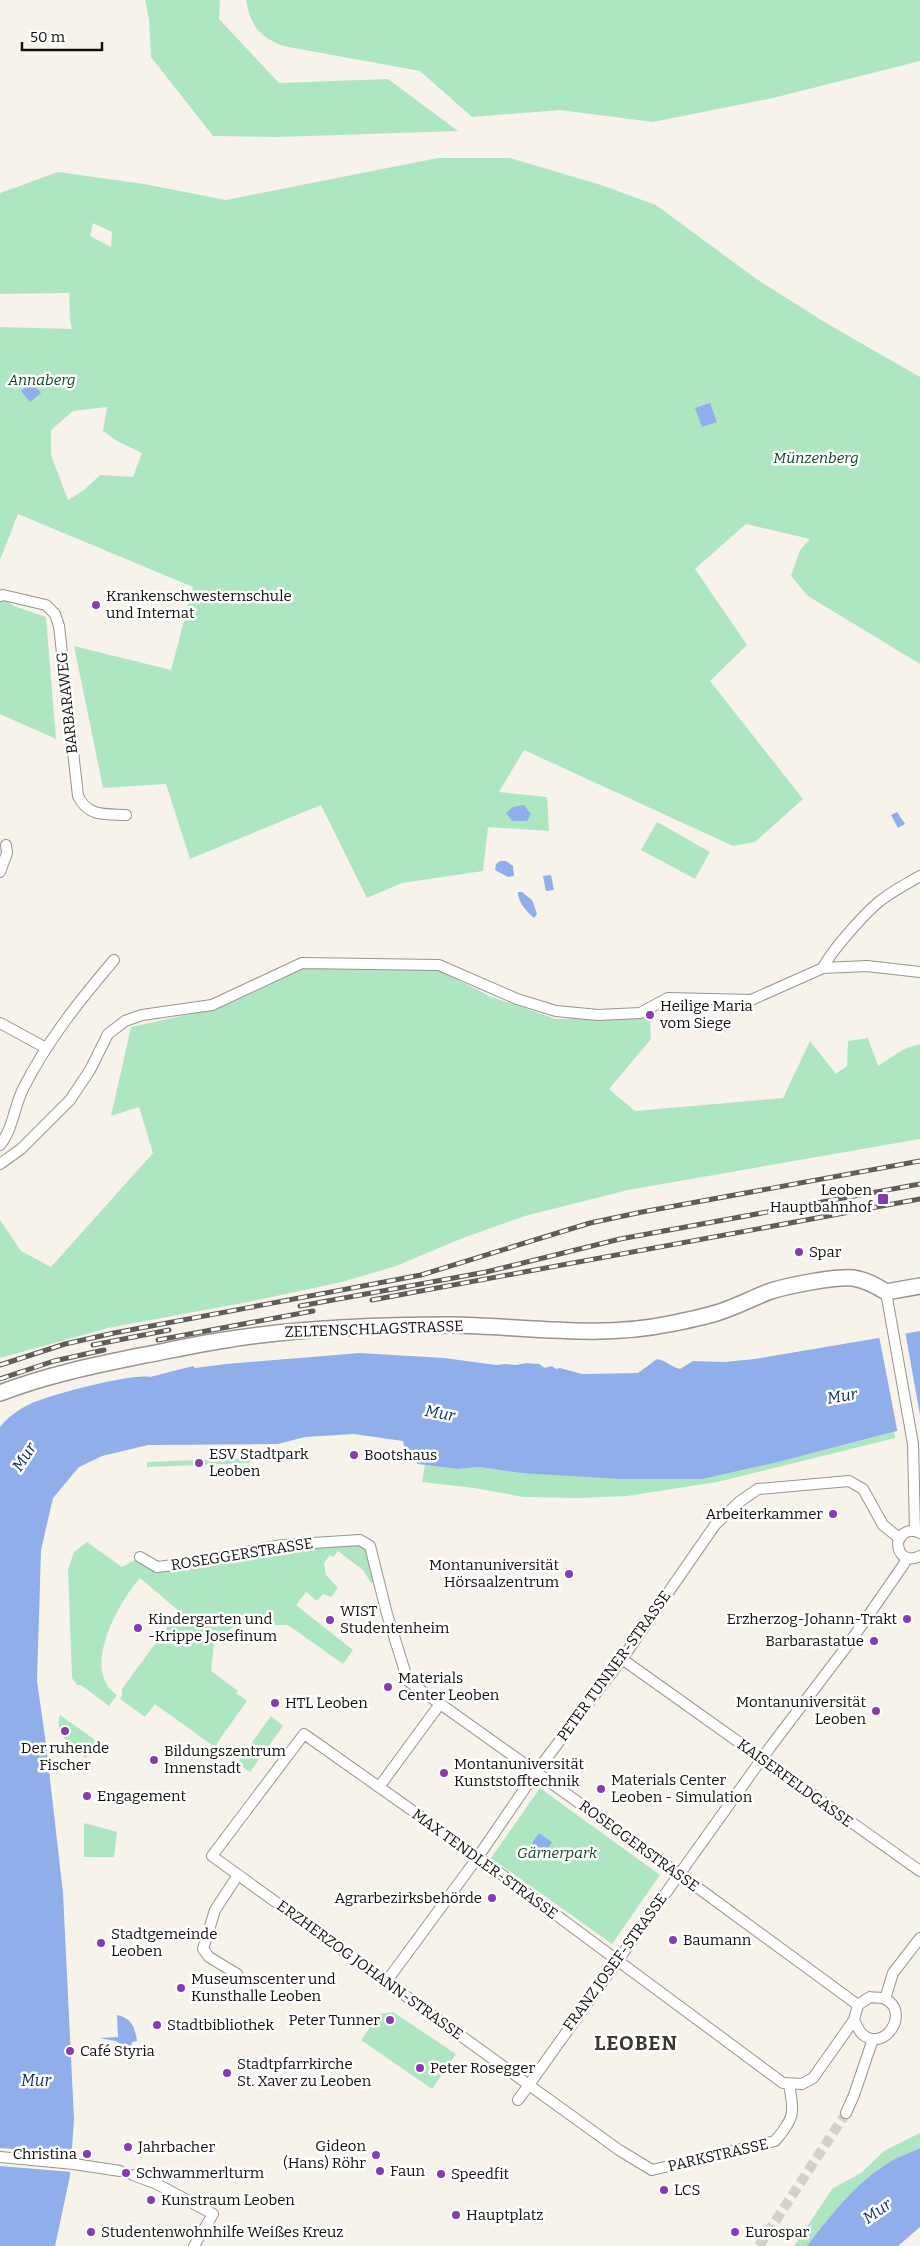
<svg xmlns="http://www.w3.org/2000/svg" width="920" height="2246" viewBox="0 0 920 2246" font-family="Bitter,serif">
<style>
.green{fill:#aee6c2;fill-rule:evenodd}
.water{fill:#8faeea}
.pier{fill:#f7f3eb}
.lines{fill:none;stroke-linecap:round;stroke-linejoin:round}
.street-tunnel{stroke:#d4d1ca;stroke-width:10;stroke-dasharray:10 5;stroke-linecap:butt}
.street-casing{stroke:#99958e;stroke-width:12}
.secondary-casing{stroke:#99958e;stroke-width:18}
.street{stroke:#fff;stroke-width:10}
.secondary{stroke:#fff;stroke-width:15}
.rail-casing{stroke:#5f5d58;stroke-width:5}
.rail{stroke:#fff;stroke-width:3;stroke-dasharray:9;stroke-linecap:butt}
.poi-dot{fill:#853caf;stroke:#fff;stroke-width:2}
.labels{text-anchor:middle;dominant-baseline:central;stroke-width:5;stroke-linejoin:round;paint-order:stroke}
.park-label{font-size:15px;font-style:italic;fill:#0f462a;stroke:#fff}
.poi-label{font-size:15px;fill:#100f0c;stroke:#fff;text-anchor:start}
.street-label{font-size:15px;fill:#100f0c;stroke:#fff}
.water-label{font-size:16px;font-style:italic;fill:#0e2d71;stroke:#fff}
.district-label{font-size:20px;font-weight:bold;letter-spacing:1px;fill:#3b3832;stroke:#fff}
</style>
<rect width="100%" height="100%" fill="#f7f3eb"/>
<g class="green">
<polygon points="145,0 220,0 219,19 279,83 388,79 458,131 278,137 213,136 151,57 149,19"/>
<path d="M246,0H920V61L773,98L653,122L560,110L472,117L420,71L283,46C258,36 251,26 246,0Z"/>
<path d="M438,158H510L601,185L656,205L755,278L826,323L920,377V664L808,596L791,576L800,550L810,539L746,524L695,569L747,645L710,681L803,799L755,842L733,846L524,750L499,792L547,797L549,831L488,827L483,871L402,883L367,898L321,805L190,859L166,784L103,788L74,646L171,670L193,587L18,514L0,560V327L72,329L70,319L69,293L0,294V193L58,172L144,184L226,200ZM93,223L112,232L111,247L90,236ZM107,407L103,431L117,441L142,453L133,477L100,475L84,490L68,500L51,455V430L73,411Z"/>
<polygon points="0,596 14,606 46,617 56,739 0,714"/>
<polygon points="657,822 710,852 695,879 641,850"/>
<polygon points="303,968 439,970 489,996 556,1019 650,1018 651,1039 609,1089 635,1111 783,1098 810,1041 836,1074 847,1066 848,1041 868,1038 878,1066 904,1049 920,1044 920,1139 628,1190 525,1216 463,1238 396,1266 342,1282 253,1301 108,1328 0,1358 0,1220 21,1251 51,1267 153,1153 139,1107 111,1116 131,1027 214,1009"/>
<polygon points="894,1432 895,1438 717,1482 627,1496 579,1498 523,1497 474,1488 422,1482 425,1465 457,1469 479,1467 521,1473 782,1461"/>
<polygon points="250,1458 250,1463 147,1467 147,1462"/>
<path d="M360,1540L370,1546L378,1581L371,1583L364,1571L338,1551L333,1557L330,1555L324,1563L326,1575L338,1588L331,1597L323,1594L317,1601L306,1592L296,1605L353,1650L343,1664L288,1625H236L214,1643L211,1671L238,1691L236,1693L247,1701L217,1743L216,1748L155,1704L145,1717L120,1699L122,1695V1689L179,1611L140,1578C118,1603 80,1671 117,1695L109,1706L81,1685H77L72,1678L68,1569L74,1552L87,1542L122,1567L140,1557L157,1567L233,1553Z"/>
<path d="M60,1715L98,1742L86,1758C73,1749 53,1733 60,1715Z"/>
<polygon points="271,1716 283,1726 250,1772 237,1763"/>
<polygon points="540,1788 660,1875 612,1944 491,1858"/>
<polygon points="84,1823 117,1832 114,1857 84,1857"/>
<polygon points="393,2012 456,2054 432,2089 361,2040 380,2014"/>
<path d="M920,2133V2148C909,2153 895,2158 885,2165C854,2185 829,2217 807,2246H794L833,2188L861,2173L884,2151Z"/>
</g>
<g class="water">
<polygon points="31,382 41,393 30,402 21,391"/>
<polygon points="710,403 717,422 702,427 695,408"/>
<polygon points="524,805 531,814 527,821 512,821 506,813 513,807"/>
<polygon points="897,812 905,824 898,828 891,815"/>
<polygon points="500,861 506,861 513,866 514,876 508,877 495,870 496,864"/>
<polygon points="551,875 554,890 546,891 543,876"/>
<path d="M518,892H522L532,900L537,914L534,918C527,912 517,901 518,892Z"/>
<path d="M920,1331V1425L782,1461L702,1479H621L521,1473L479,1467L457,1469L418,1464L407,1457L406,1450L409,1448L405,1449L403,1441L354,1434L305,1437L278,1444L148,1445L102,1456L79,1467L53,1498L41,1550L37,1681L46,1744L63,1893L74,2119L70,2176L55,2246H0V1427C7,1418 19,1409 30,1404C49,1395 132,1373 150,1377L193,1366L195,1368L226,1364L360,1353L444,1358L496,1365L506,1364L516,1365L526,1363L539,1364L545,1368L552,1366L556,1369L560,1368L582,1374L638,1373L657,1359C665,1360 672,1367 680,1369L693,1361L724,1362L755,1359Z"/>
<polygon points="539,1833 552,1842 545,1853 532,1843"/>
<path d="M117,2015C132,2018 135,2028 137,2041L132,2042L131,2048L115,2041L100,2038L118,2037Z"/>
<path d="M920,2148V2227L898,2246H807C829,2217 854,2185 885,2165C895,2158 909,2153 920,2148Z"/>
</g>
<g class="pier">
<polygon points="905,1331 920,1415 920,1428 898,1434 879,1336"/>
<polygon points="0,2148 74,2154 72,2172 0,2166"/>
</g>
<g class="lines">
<polyline class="street-tunnel" points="759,2246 846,2113"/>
<defs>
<g id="street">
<path d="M0,596L3,595L46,605L55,614L59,626L78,796C88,817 105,814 126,815"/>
<polyline points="0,872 7,853 6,845"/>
<path d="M823,968C831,951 868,909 884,898C895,890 908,883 920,876"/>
<polyline points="0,1023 46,1048"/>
<path d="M0,1145C13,1129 14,1107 23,1089C47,1041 80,1000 114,960"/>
<polyline points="0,1164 21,1149 70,1100 90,1070 108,1034 125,1021 142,1015 212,1005 302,963 439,965 517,999 556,1011 598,1015 640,1013 668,998 751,1000 823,968 867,966 920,972"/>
<polyline points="886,1292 913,1444 915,1531"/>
<path d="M920,1533C910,1528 901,1532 898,1543C898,1556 908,1562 920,1556"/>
<polyline points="140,1557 157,1567 190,1563 282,1545 360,1540 370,1546 387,1614 408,1681 679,1874 858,2005"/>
<polyline points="622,1659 920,1871"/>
<polyline points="379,1787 440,1704"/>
<polyline points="237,1974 209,1957 203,1949 215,1910 238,1875"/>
<polyline points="386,1982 478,1857 536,1772 622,1659 715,1525 739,1502 758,1489 849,1481 863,1489 883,1525 899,1538"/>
<polyline points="885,1999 893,1973 920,1938"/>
<path d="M789,2085C795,2113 794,2119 775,2141L652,2170L619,2150L212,1856L304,1734L478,1857L783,2083L802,2084L813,2078L854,2020L858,2005L870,1997C874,1998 881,1997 885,1999C911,2011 885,2054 862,2034C859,2031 856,2024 854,2020"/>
<polyline points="518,2100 771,1746 850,1642 904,1564 906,1558"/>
<polyline points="846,2113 854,2095 873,2039"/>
<polyline points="0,2157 74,2164 120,2171"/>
<polyline points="133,2175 157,2184 213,2214 194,2246"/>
</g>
<path id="secondary" d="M0,1393C46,1375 96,1365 145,1355C171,1350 198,1344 225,1340C298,1328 377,1325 451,1325C523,1326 598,1339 669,1324C684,1321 699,1318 713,1314C732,1309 750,1299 768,1292C785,1286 836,1276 853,1278C866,1280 875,1285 886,1292L920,1286"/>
</defs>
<use href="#street" class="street-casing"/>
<use href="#secondary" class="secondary-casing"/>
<use href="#street" class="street"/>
<use href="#secondary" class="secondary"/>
<defs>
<g id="rail">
<polyline points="372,1300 920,1199"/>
<polyline points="300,1306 486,1272 620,1239 920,1184"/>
<polyline points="158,1340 313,1311"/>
<polyline points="93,1345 169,1330"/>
<polyline points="0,1365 65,1344 114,1333 421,1275 590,1223 642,1212 920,1161"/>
<polyline points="0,1379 54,1361 104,1350"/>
</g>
</defs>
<use href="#rail" class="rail-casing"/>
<use href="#rail" class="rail"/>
</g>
<g class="poi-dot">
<circle cx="96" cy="605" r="5"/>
<circle cx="650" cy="1015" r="5"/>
<rect x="877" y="1193" width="12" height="12" rx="2.5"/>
<circle cx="799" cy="1252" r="5"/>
<circle cx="354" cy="1455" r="5"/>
<circle cx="199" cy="1463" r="5"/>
<circle cx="833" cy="1514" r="5"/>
<circle cx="569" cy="1574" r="5"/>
<circle cx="907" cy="1619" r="5"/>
<circle cx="330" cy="1620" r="5"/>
<circle cx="138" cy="1628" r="5"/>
<circle cx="874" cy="1641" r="5"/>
<circle cx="388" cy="1687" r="5"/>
<circle cx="275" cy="1703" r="5"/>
<circle cx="876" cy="1711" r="5"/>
<circle cx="65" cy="1731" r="5"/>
<circle cx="154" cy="1760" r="5"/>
<circle cx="444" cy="1773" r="5"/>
<circle cx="601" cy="1789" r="5"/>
<circle cx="87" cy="1796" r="5"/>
<circle cx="492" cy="1898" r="5"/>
<circle cx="673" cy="1940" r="5"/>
<circle cx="101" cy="1943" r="5"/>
<circle cx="181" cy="1988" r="5"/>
<circle cx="390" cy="2020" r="5"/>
<circle cx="157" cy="2025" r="5"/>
<circle cx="70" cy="2051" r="5"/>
<circle cx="420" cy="2068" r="5"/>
<circle cx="227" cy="2073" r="5"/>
<circle cx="128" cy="2147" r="5"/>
<circle cx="87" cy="2154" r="5"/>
<circle cx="376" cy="2155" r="5"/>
<circle cx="380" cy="2171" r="5"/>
<circle cx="126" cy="2173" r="5"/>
<circle cx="441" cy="2174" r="5"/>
<circle cx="664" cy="2190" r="5"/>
<circle cx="151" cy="2200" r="5"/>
<circle cx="456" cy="2215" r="5"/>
<circle cx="91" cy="2232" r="5"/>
<circle cx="735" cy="2232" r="5"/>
</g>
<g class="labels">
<g class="park-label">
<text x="42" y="380">Annaberg</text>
<text x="816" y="458">Münzenberg</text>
<text x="557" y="1853">Gärnerpark</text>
</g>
<g class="poi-label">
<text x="106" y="596">Krankenschwesternschule<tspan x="106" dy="17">und Internat</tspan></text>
<text x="660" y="1006">Heilige Maria<tspan x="660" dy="17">vom Siege</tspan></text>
<text x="872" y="1190" text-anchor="end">Leoben<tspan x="872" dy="17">Hauptbahnhof</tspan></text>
<text x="809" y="1252">Spar</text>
<text x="209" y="1454">ESV Stadtpark<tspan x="209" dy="17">Leoben</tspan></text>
<text x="364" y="1455">Bootshaus</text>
<text x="823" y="1514" text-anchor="end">Arbeiterkammer</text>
<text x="559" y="1565" text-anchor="end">Montanuniversität<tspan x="559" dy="17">Hörsaalzentrum</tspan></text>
<text x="340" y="1611">WIST<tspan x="340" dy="17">Studentenheim</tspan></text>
<text x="148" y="1619">Kindergarten und<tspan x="148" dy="17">-Krippe Josefinum</tspan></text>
<text x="897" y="1619" text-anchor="end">Erzherzog-Johann-Trakt</text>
<text x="864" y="1641" text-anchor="end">Barbarastatue</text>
<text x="398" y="1678">Materials<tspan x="398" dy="17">Center Leoben</tspan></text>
<text x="866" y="1702" text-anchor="end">Montanuniversität<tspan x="866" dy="17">Leoben</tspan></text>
<text x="285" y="1703">HTL Leoben</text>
<text x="65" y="1748" text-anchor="middle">Der ruhende<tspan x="65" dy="17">Fischer</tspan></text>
<text x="164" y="1751">Bildungszentrum<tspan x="164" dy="17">Innenstadt</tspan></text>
<text x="454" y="1764">Montanuniversität<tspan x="454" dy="17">Kunststofftechnik</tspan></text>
<text x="611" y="1780">Materials Center<tspan x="611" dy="17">Leoben - Simulation</tspan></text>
<text x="97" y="1796">Engagement</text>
<text x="482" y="1898" text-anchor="end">Agrarbezirksbehörde</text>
<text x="111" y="1934">Stadtgemeinde<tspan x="111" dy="17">Leoben</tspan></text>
<text x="683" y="1940">Baumann</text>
<text x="191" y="1979">Museumscenter und<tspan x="191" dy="17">Kunsthalle Leoben</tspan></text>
<text x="380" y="2020" text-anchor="end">Peter Tunner</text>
<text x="167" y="2025">Stadtbibliothek</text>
<text x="80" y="2051">Café Styria</text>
<text x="237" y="2064">Stadtpfarrkirche<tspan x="237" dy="17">St. Xaver zu Leoben</tspan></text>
<text x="430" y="2068">Peter Rosegger</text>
<text x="366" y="2146" text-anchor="end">Gideon<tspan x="366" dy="17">(Hans) Röhr</tspan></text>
<text x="138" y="2147">Jahrbacher</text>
<text x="77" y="2154" text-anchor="end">Christina</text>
<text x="390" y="2171">Faun</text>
<text x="136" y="2173">Schwammerlturm</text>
<text x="451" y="2174">Speedfit</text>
<text x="674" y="2190">LCS</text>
<text x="161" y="2200">Kunstraum Leoben</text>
<text x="466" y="2215">Hauptplatz</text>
<text x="101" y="2232">Studentenwohnhilfe Weißes Kreuz</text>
<text x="745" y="2232">Eurospar</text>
</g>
<g class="street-label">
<text transform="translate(67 703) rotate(-96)">BARBARAWEG</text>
<text transform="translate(374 1329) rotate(-2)">ZELTENSCHLAGSTRASSE</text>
<text transform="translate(242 1554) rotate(-9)">ROSEGGERSTRASSE</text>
<text transform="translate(614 1666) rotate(-54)">PETER TUNNER-STRASSE</text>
<text transform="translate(795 1783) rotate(36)">KAISERFELDGASSE</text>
<text transform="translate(639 1846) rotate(36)">ROSEGGERSTRASSE</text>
<text transform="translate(485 1864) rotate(36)">MAX TENDLER-STRASSE</text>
<text transform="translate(615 1962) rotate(-54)">FRANZ JOSEF-STRASSE</text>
<text transform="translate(370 1970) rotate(36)">ERZHERZOG JOHANN-STRASSE</text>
<text transform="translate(718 2155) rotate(-13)">PARKSTRASSE</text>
</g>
<g class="water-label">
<text transform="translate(842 1396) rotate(-9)">Mur</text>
<text transform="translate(440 1413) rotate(10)">Mur</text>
<text transform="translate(24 1457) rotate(-57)">Mur</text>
<text x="36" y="2080">Mur</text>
<text transform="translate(877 2211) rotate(-35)">Mur</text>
</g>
<g class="district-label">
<text x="636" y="2043">LEOBEN</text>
</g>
</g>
<path d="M22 42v8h80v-8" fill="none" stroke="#100f0c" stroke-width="2.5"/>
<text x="30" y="42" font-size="15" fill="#100f0c" stroke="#ffffff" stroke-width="4" paint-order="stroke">50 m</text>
</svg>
